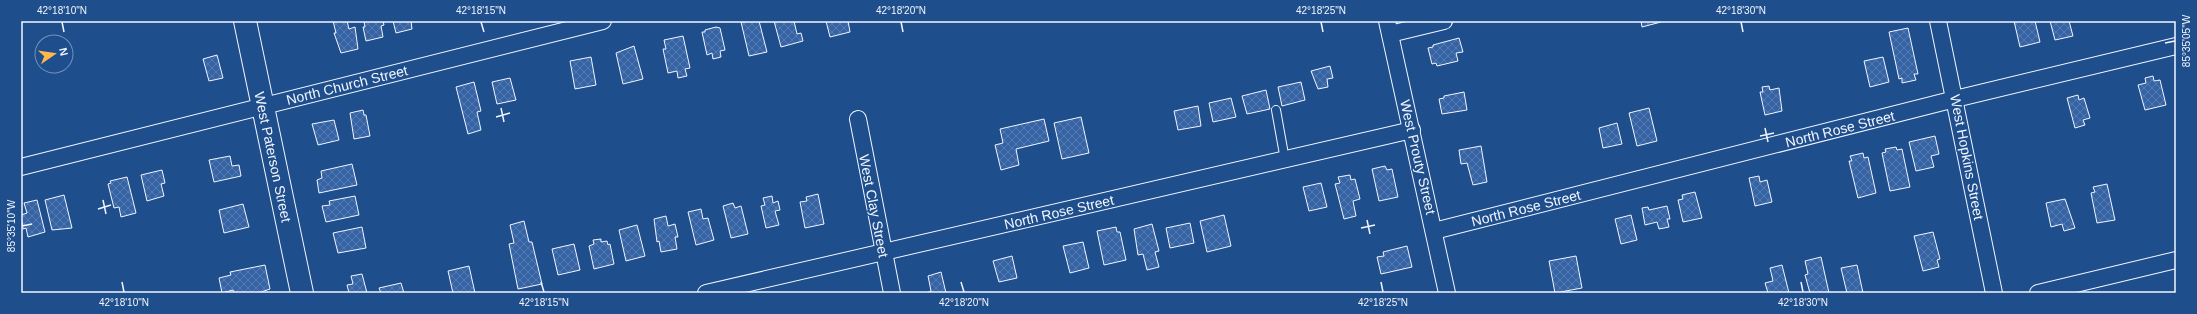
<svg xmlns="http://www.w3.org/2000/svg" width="2197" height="314" viewBox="0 0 2197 314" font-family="Helvetica,sans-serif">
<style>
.building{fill:url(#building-cross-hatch);stroke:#f2f6ff}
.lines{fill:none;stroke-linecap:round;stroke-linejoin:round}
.lane-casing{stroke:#f2f6ff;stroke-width:10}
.street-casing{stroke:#f2f6ff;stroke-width:18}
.secondary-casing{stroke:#f2f6ff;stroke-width:24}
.lane{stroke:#1f4e8c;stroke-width:8}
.street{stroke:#1f4e8c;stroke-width:16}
.secondary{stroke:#1f4e8c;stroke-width:22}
.ticks{fill:none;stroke:#f2f6ff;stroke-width:1.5}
.labels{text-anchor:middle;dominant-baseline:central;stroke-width:3;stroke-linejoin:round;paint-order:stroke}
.street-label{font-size:14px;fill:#f2f6ff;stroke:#1f4e8c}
.neatline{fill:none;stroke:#f2f6ff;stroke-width:1.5}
.ticks-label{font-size:10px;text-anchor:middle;fill:#f2f6ff}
</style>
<defs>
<pattern id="building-cross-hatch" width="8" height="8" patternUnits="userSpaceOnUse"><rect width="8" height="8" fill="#3563a3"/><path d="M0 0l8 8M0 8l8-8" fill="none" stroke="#537ab1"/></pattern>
</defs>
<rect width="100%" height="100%" fill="#1f4e8c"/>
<g class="building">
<polygon points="333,21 347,21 349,29 355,27 358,49 341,53 334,33 336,33"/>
<polygon points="364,21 383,21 384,25 381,26 383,37 366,41 363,27 365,27"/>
<polygon points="393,21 411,21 412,29 396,33"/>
<polygon points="759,21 767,52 749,56 741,22"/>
<polygon points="774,21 794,21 797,34 801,33 803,41 781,47"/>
<polygon points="826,21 848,21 850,32 830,37"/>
<polygon points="1641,21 1661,21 1661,22 1642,27"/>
<polygon points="2014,21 2035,21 2040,42 2020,47"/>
<polygon points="2050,21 2069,21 2073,36 2055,40"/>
<polygon points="716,27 720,28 725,50 720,51 721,57 713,59 712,53 707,55 702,32 705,32 705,30"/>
<polygon points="1908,28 1918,74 1914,74 1916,80 1902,83 1902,78 1899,79 1889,32"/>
<polygon points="683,36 690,68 685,69 687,76 678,78 677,71 668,73 663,49 666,49 664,40"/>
<polygon points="1459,38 1463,52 1456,53 1458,61 1437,66 1436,63 1432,64 1428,48 1433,47 1433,45"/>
<polygon points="634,46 643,79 623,84 616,53"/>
<polygon points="217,55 223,78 209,81 203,59"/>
<polygon points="591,57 596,85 575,89 570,61"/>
<polygon points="1883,57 1889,82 1870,87 1864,61"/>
<polygon points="1330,66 1333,78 1327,79 1328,87 1318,89 1311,71"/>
<polygon points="2153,76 2154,81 2160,80 2166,105 2145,110 2138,85 2146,83 2145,78"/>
<polygon points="510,78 516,100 497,104 492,82"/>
<polygon points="474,82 481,111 477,112 481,130 468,134 456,87"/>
<polygon points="1301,82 1305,100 1282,106 1278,87"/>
<polygon points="1769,86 1770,90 1779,88 1782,111 1765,115 1760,92 1763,92 1762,87"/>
<polygon points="1266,90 1270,109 1247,114 1242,96"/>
<polygon points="1464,92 1467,110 1442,114 1439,99 1444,98 1444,96"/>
<polygon points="2078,95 2079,100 2084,98 2090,118 2083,120 2085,125 2075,128 2067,98"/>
<polygon points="1231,98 1236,117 1213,122 1209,103"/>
<polygon points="1198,106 1201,126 1178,130 1174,111"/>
<polygon points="1649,108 1657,141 1637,146 1629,113"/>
<polygon points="363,110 364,115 366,115 370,136 354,139 350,113"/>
<polygon points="1081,117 1089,153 1062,159 1054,123"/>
<polygon points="1044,119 1049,141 1016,149 1019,165 1001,170 995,145 1003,143 1000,129"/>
<polygon points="334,120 339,140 318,145 312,124"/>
<polygon points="1617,123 1622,144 1603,148 1599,128"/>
<polygon points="1935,136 1939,154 1931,156 1934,167 1916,171 1909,142"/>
<polygon points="1481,146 1487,182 1473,185 1467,163 1461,164 1459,150"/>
<polygon points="1896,147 1897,150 1902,149 1910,187 1890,191 1882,153 1886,152 1885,149"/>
<polygon points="1863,153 1864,158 1868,157 1876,193 1858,198 1849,161 1852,161 1850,156"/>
<polygon points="230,156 232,166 239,165 241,176 214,182 209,160"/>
<polygon points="352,164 357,185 319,193 317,180 322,178 321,171"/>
<polygon points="1385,166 1387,170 1392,169 1398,197 1379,201 1372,169"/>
<polygon points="162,170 165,183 161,184 164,196 147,201 141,175"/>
<polygon points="1350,175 1351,180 1355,179 1360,199 1353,201 1356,216 1344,219 1335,184 1340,183 1338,177"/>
<polygon points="1759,176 1760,182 1767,180 1772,202 1755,206 1749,178"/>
<polygon points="127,177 136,213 121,217 119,207 114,208 108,184 111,183 110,181"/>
<polygon points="1321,183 1327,207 1309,211 1303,187"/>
<polygon points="2107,184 2115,220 2097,223 2091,193 2095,192 2093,187"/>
<polygon points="1695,192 1702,218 1683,222 1678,200 1683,199 1682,195"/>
<polygon points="818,194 824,224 805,228 800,202 807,201 806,197"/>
<polygon points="64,195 72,228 52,230 45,200"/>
<polygon points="355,196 359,215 326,222 322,206 330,205 329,201"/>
<polygon points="772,196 773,203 778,201 780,210 775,211 779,225 766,228 761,206 765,205 763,198"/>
<polygon points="2065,199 2075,228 2064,231 2062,224 2051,227 2046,203"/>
<polygon points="37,200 45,232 28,237 26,228 23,229 21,215 27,213 24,203"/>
<polygon points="733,203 735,208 741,206 748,234 731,238 723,206"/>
<polygon points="243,204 249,227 224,233 219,210"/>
<polygon points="1667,206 1670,219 1667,219 1669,227 1659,229 1657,222 1645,225 1642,208 1648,207 1649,210"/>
<polygon points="701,209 703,219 708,218 714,240 696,245 688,212"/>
<polygon points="1224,215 1231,246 1207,252 1200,221"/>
<polygon points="1631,215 1637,240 1621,244 1615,219"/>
<polygon points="666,216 668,226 675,224 678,237 675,237 677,249 661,252 659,241 657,242 654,219"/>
<polygon points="524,221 529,242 532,242 542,284 518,289 509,244 514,243 510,225"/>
<polygon points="1190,223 1194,243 1170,248 1166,228"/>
<polygon points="1152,224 1159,251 1155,252 1159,267 1147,270 1143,254 1138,255 1134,229"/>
<polygon points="637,225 645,256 626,261 619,230"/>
<polygon points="362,227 366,248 338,253 333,233"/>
<polygon points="1116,227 1117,232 1120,232 1126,260 1104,265 1097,231"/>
<polygon points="1933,232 1940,259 1937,260 1939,267 1923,271 1914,236"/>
<polygon points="601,239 601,242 607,241 608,245 610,244 614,264 594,269 589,246 594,244 593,240"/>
<polygon points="1083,242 1089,268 1070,273 1063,246"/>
<polygon points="574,244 580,270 558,275 552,249"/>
<polygon points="1407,246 1412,267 1381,274 1377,257 1384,256 1383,252"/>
<polygon points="1012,256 1017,278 999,282 993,261"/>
<polygon points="1576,256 1582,288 1555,293 1549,261"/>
<polygon points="1821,257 1829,293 1810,293 1805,275 1808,274 1805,261"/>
<polygon points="265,265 270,289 258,293 234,293 233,290 222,293 219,278 231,275 230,272"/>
<polygon points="1782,265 1789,293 1768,293 1765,283 1773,281 1770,268"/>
<polygon points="1857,265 1863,293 1847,293 1841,268"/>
<polygon points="469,266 475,293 453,293 448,271"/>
<polygon points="941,272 946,293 926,293 931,291 928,276"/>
<polygon points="362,274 367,293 349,293 347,285 353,284 351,276"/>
<polygon points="401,283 404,293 381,293 379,288"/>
</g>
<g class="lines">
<defs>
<polyline id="lane" points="1276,110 1285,160"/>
<g id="street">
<polyline points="1387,21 1447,293"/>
<polyline points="1938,21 1994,293"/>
<polyline points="1390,34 1444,21"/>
<polyline points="858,119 892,293"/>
<polyline points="21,167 603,21"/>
<polyline points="1434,231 1955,99 2176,46"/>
<polyline points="706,293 1412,130"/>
<polyline points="2038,293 2176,260"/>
</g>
<polyline id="secondary" points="245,21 302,293"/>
</defs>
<use href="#lane" class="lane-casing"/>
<use href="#street" class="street-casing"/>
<use href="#secondary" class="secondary-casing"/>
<use href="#lane" class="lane"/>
<use href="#street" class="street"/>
<use href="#secondary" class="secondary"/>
</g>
<path class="ticks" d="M62,22L64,32M481,22L484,32M901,22L903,32M1321,22L1323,32M1741,22L1743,32M2165,43L2175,41M501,108L504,122M496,117L510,113M1765,128L1768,142M1760,136L1774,133M103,200L106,214M98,209L111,205M1367,220L1370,234M22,226L32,224M1361,228L1375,225M122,282L124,292M541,282L544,292M961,282L964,292M1381,282L1383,292M1801,282L1803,292"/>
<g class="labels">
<g class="street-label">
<text transform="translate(347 85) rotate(-14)">North Church Street</text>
<text transform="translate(1840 129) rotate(-14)">North Rose Street</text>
<text transform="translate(273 157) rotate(78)">West Paterson Street</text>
<text transform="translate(1418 157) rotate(77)">West Prouty Street</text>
<text transform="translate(1967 157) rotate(79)">West Hopkins Street</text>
<text transform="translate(874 206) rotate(79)">West Clay Street</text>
<text transform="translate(1526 208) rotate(-14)">North Rose Street</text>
<text transform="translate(1059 212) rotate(-13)">North Rose Street</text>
</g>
</g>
<rect width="2197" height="314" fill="none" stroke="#1f4e8c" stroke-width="44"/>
<g transform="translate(54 54) rotate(77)"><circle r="19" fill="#1f4e8c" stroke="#7391ba"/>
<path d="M0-3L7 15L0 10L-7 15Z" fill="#ffb74d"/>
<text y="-6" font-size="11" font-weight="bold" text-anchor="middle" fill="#f2f6ff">N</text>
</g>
<rect x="22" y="22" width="2153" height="270" class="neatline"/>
<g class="ticks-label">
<text x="62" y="14">42°18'10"N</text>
<text x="481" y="14">42°18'15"N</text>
<text x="901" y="14">42°18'20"N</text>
<text x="1321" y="14">42°18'25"N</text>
<text x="1741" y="14">42°18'30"N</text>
<text transform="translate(2186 41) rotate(-90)" y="4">85°35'05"W</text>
<text transform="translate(11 226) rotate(-90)" y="4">85°35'10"W</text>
<text x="124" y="306">42°18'10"N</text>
<text x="544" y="306">42°18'15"N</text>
<text x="964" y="306">42°18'20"N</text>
<text x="1383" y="306">42°18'25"N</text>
<text x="1803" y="306">42°18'30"N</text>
</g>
</svg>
